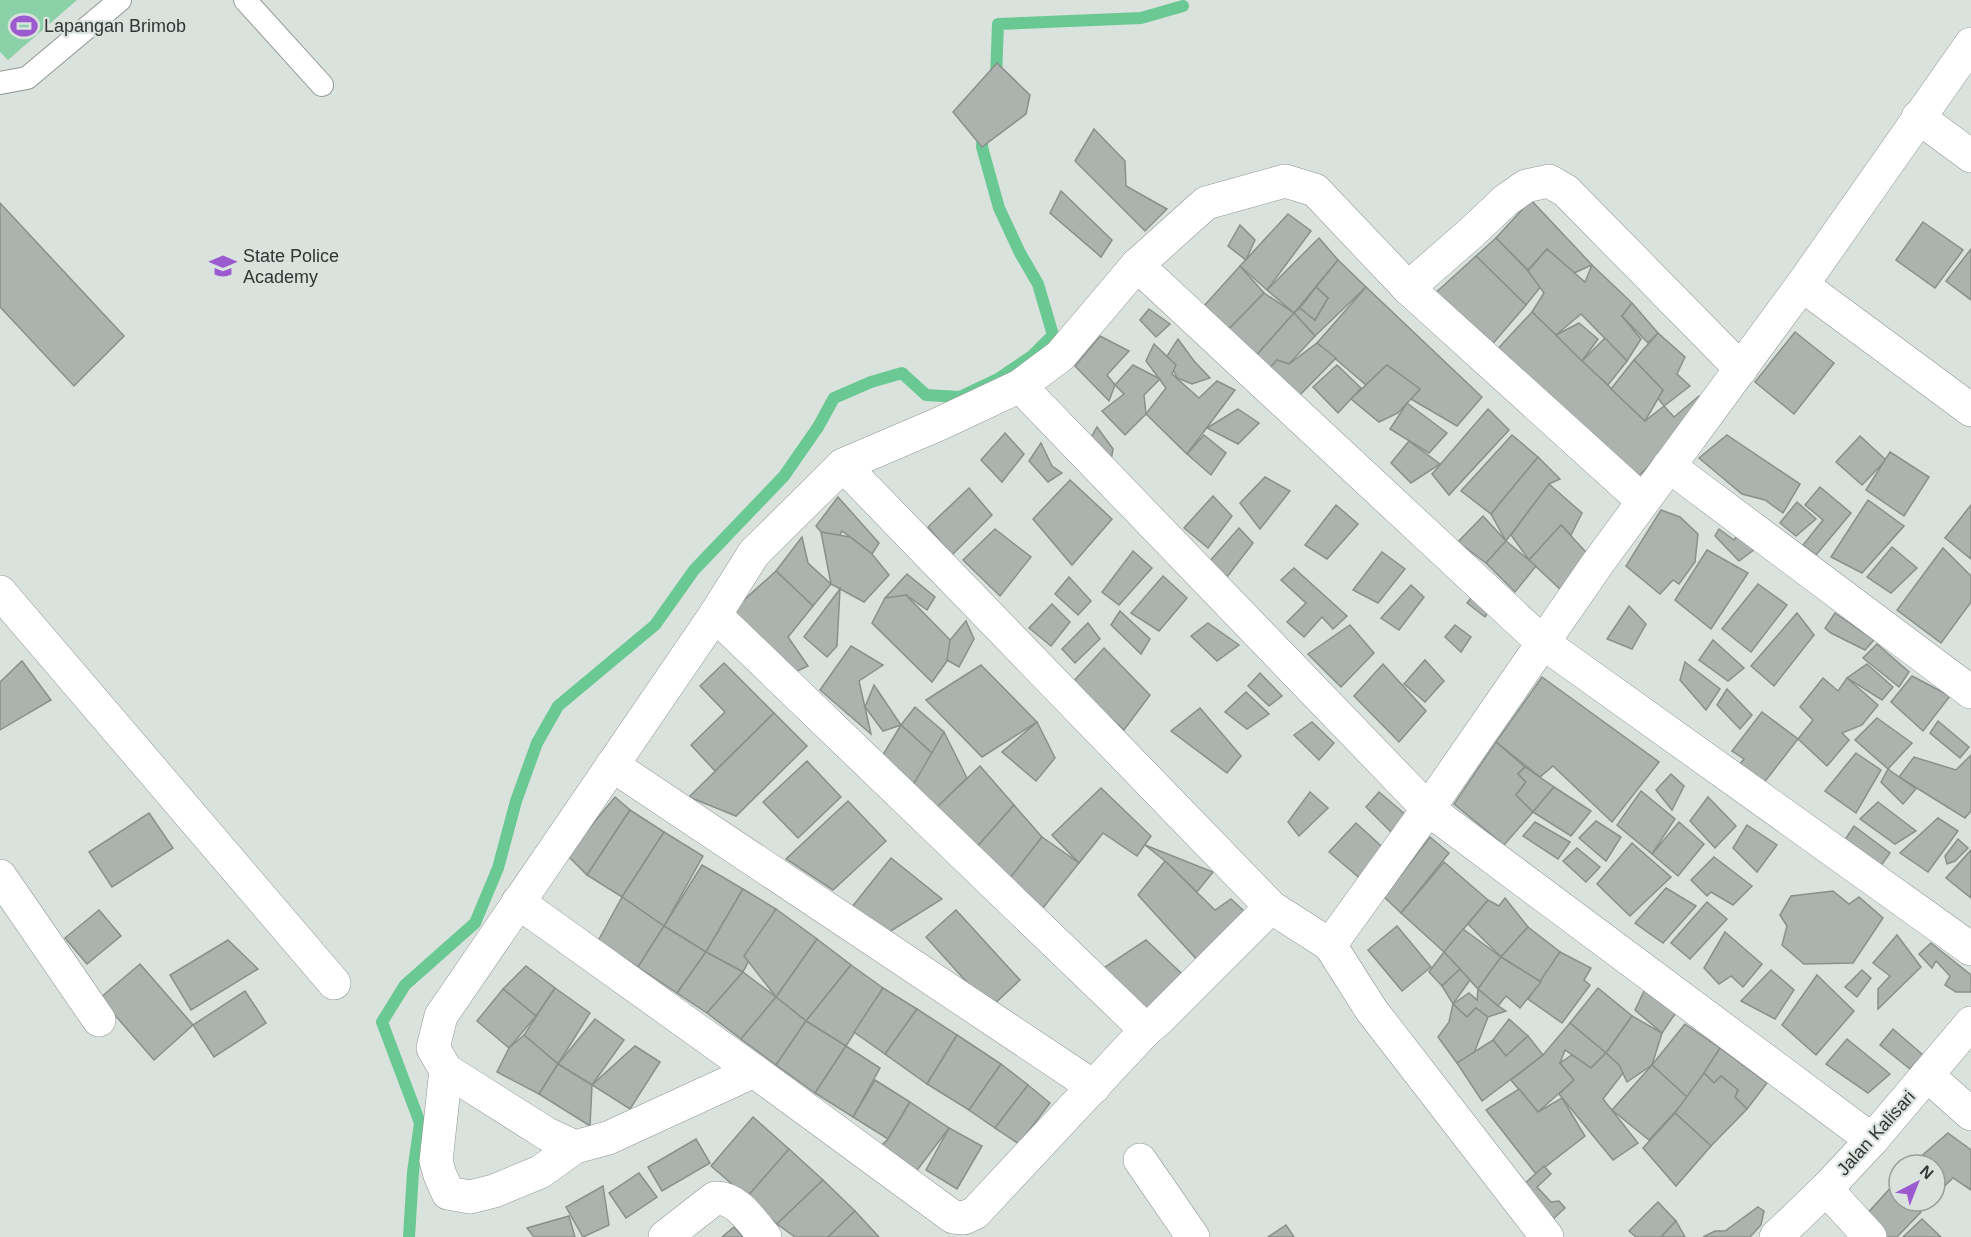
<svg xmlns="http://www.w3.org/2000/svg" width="1971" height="1237" viewBox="0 0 1971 1237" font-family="Arial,sans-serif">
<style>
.green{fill:#8bd1a7}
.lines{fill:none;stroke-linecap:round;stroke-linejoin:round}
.stream{stroke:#6ac993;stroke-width:12}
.building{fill:#acb3ae;stroke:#89908c;stroke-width:1.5}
.service-casing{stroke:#909792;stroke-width:24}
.minor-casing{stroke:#909792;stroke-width:34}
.service{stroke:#fff;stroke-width:22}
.minor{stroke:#fff;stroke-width:33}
.labels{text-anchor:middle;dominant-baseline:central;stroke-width:4.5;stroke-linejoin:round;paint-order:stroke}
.poi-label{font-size:18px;fill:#323533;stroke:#dae2dd;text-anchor:start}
.street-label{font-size:18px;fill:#323533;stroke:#dae2dd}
</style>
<rect width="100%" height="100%" fill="#dae2dd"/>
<polygon class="green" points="0,0 77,0 8,60 0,52"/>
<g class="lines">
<g class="stream">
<polyline points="996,79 998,24 1141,18 1183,6"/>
<polyline points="409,1237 413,1172 420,1123 382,1022 405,985 475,923 498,868 516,801 537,743 558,706 655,625 694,570 784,476 818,427 834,398 871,382 902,373 926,395 960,397 998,379 1032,356 1053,335 1038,284 1020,253 999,208 982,147 983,131"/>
</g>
</g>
<g class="building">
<polygon points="997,63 1030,95 1026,114 982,147 953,112"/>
<polygon points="1094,129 1125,161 1126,186 1167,209 1145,231 1075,161"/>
<polygon points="1061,191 1112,240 1101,257 1050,213"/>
<polygon points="1531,200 1592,265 1574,273 1547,249 1528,270 1496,238"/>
<polygon points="0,203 124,336 74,386 0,307"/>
<polygon points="1288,214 1311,231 1267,290 1240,266"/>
<polygon points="1923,222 1963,250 1935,288 1896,260"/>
<polygon points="1240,225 1255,240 1246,260 1228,246"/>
<polygon points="1319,238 1338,260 1294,313 1267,290"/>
<polygon points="1496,238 1542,285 1526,305 1476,256"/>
<polygon points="1547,249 1585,282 1592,265 1632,303 1622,316 1641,339 1627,361 1581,314 1556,335 1532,312 1544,293 1528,271"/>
<polygon points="1971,249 1971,300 1946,281"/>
<polygon points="1476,256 1526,305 1490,347 1430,298"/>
<polygon points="1338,260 1366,287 1315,336 1294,313 1300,308 1315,320 1328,298 1316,287"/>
<polygon points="1240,266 1264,293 1225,333 1203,307"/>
<polygon points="1316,287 1328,298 1315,320 1300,308"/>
<polygon points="1366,287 1482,397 1457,426 1411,399 1420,389 1387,365 1366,385 1317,343"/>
<polygon points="1264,293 1294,313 1254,358 1225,333"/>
<polygon points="1632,303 1658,333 1648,343 1622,316"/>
<polygon points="1149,309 1170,324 1156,337 1140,320"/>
<polygon points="1532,312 1645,421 1664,406 1674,417 1699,396 1706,406 1635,480 1492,355"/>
<polygon points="1294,313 1315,336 1289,364 1277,360 1266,372 1254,358"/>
<polygon points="1579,323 1598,339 1582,361 1556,335"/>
<polygon points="1795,332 1834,363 1794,414 1755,382"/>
<polygon points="1658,333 1685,357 1677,374 1690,386 1664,406 1657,397 1663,390 1634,360"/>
<polygon points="1100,336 1129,351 1107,375 1115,385 1109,401 1075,366"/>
<polygon points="1605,338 1627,361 1608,385 1582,361"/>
<polygon points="1178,339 1194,361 1210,378 1192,384 1177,378 1167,356"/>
<polygon points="1317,343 1336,358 1295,400 1266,372 1277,360 1289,364"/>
<polygon points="1154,344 1176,365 1172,374 1199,398 1217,381 1235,390 1187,454 1146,414 1166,388 1146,361"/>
<polygon points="1634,360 1663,390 1645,421 1611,389"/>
<polygon points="1133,365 1160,379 1144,395 1146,414 1125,435 1102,411 1124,394 1115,385"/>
<polygon points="1337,365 1361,388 1338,413 1313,387"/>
<polygon points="1387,365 1420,389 1398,413 1379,422 1351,399"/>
<polygon points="1407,403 1447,433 1429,453 1390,429"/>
<polygon points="1238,409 1259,423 1238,444 1207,428"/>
<polygon points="1488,409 1509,430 1449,495 1432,474"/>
<polygon points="1097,427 1113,449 1111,460 1089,441"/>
<polygon points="1005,433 1024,454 1002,482 981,460"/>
<polygon points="1204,435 1226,453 1211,475 1187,454"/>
<polygon points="1512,435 1538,457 1491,514 1461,491"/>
<polygon points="1727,435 1800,484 1783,513 1765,500 1742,494 1699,458"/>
<polygon points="1860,436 1886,460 1862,485 1836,462"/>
<polygon points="1409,441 1440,464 1411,483 1391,463"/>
<polygon points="1041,443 1052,466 1062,473 1048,482 1029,461"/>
<polygon points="1890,452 1929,477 1904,516 1866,490"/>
<polygon points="1538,457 1560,479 1549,484 1506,541 1491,514"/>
<polygon points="1265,477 1290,491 1260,529 1240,503"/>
<polygon points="1070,480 1112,519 1072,565 1033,519"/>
<polygon points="1549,484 1582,513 1571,535 1561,525 1529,560 1511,535"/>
<polygon points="1820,487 1851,513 1816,555 1803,545 1823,520 1805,505"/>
<polygon points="969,488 992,515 952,555 928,527"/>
<polygon points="1213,496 1232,516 1208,548 1184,528"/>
<polygon points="838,497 879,543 872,554 842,531 834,547 816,526"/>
<polygon points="1868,500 1904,526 1862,573 1831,557"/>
<polygon points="1797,502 1816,519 1796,536 1780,523"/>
<polygon points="1336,505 1358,524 1327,559 1305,545"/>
<polygon points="1971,505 1971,559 1945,538"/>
<polygon points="1661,510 1680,517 1698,534 1695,562 1679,584 1673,580 1660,594 1626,566"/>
<polygon points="1483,516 1506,541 1486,563 1458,542"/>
<polygon points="1561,525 1595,562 1564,593 1529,560"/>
<polygon points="1239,528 1253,543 1227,577 1209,562"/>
<polygon points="995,529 1031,557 1000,596 963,560"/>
<polygon points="1719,529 1734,540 1742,529 1759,546 1739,561 1715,536"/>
<polygon points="821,532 850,537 872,554 889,575 864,602 831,584"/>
<polygon points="802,537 808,563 831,584 813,606 776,571"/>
<polygon points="1506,541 1536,566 1515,592 1486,563"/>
<polygon points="1892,547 1917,568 1891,593 1867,577"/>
<polygon points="1943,548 1971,576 1971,602 1941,643 1897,610"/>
<polygon points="1707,550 1748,573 1711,629 1675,600"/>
<polygon points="1133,551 1152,568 1119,605 1102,592"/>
<polygon points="1382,552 1405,569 1378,603 1353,590"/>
<polygon points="1294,568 1347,616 1333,629 1322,617 1304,637 1287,622 1306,603 1281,580"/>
<polygon points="776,571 813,606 788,637 808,666 791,674 733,610"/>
<polygon points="907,574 935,597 927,610 906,595 900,609 885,598"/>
<polygon points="1163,576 1187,598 1159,631 1131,613"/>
<polygon points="1069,577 1091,601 1078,615 1055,594"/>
<polygon points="1758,584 1787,605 1751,652 1722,629"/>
<polygon points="1411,585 1424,597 1399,630 1381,618"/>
<polygon points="840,589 837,646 827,657 804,637"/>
<polygon points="1477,591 1492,606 1485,617 1467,603"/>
<polygon points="906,595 957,647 932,682 872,623 885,598"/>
<polygon points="1052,604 1070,622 1051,646 1029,628"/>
<polygon points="1629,606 1646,624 1632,649 1607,639"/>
<polygon points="1120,611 1150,639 1141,654 1111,625"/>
<polygon points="1797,613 1814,635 1774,686 1751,666"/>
<polygon points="1835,613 1874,640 1865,650 1831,633 1825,628"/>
<polygon points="966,621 974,639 959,667 947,660 950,640"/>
<polygon points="1088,623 1100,639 1075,663 1062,649"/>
<polygon points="1208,623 1239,645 1217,661 1191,636"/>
<polygon points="1350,625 1374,653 1341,687 1308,654"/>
<polygon points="1455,625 1471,637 1461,652 1445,637"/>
<polygon points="1713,640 1744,668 1728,681 1699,660"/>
<polygon points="1877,644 1909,672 1899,687 1863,658"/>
<polygon points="851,646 883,665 859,681 871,734 820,690"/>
<polygon points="1104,648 1150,695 1124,730 1072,683"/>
<polygon points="1425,660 1444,681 1425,702 1404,684"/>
<polygon points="22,661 51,700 0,730 0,682"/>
<polygon points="1685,662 1720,689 1706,710 1680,680"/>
<polygon points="724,663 774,713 715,771 691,745 725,712 700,686"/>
<polygon points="1383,664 1426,711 1399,742 1354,696"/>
<polygon points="1867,664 1893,687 1882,700 1847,678"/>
<polygon points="981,665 1037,722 982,757 926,700"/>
<polygon points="1260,673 1282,696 1269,706 1248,686"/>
<polygon points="1912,676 1950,696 1923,731 1891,702"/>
<polygon points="1542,677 1659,762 1612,822 1553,766 1540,777 1496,742"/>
<polygon points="1823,678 1838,691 1847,678 1878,705 1862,725 1842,733 1849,740 1827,766 1798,739 1813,720 1800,707"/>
<polygon points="874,685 901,725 883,731 865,707"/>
<polygon points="1727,689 1752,715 1740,729 1717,705"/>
<polygon points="1246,692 1269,714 1247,729 1225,712"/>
<polygon points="915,707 944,732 933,754 901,725"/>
<polygon points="1200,708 1241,756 1227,773 1171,731"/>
<polygon points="1762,712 1798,739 1763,784 1739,765 1744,759 1732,751"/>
<polygon points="774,713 807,746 736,816 689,797"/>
<polygon points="1877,718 1912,743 1888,769 1855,740"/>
<polygon points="1938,721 1969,747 1960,758 1930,733"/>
<polygon points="1037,722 1055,758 1036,781 1002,752"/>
<polygon points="1312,722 1334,743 1319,760 1294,735"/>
<polygon points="901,725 933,754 913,785 881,758"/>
<polygon points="944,732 967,778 935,809 913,785"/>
<polygon points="1496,742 1525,767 1518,774 1526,782 1516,795 1533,812 1504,845 1454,804"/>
<polygon points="1856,753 1881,770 1856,813 1825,791"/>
<polygon points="1971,755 1971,811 1965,818 1899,777 1914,757 1956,770"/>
<polygon points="807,761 841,797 798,838 763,802"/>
<polygon points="980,766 1014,805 976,848 935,809"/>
<polygon points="1525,767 1554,787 1533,812 1516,795 1526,782 1518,774"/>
<polygon points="1888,769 1916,789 1903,804 1881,782"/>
<polygon points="1671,774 1684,786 1672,810 1656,790"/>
<polygon points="1554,787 1591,811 1571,836 1533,812"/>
<polygon points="1101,788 1151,836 1137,856 1103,833 1079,863 1052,835"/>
<polygon points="1641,791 1675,819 1652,854 1617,825"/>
<polygon points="1310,792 1328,808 1299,836 1288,822"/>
<polygon points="1379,792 1413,821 1398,839 1366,807"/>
<polygon points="615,797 630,810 587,875 567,855"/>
<polygon points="1708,797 1736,826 1715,848 1690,821"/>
<polygon points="848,801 886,841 833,890 786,859"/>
<polygon points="1878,802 1916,831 1895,844 1860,819"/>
<polygon points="1014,805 1042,837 1007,882 976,848"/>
<polygon points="630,810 664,832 622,897 587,875"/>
<polygon points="149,813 173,848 112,887 89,852"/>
<polygon points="1938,818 1958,831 1928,872 1900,853"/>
<polygon points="1596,821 1621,837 1606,861 1579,838"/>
<polygon points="1535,822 1570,842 1558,859 1523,836"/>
<polygon points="1679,822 1704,844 1678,876 1652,854"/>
<polygon points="1356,823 1389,853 1363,881 1329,852"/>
<polygon points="1747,825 1777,845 1757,872 1733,848"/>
<polygon points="1854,826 1890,853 1878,870 1844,841"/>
<polygon points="664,832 703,856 664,926 622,897"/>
<polygon points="1042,837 1079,863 1039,913 1007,882"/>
<polygon points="1430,837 1449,853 1401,913 1384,897"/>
<polygon points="1958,839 1968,848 1955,861 1947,864 1945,856"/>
<polygon points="1632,843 1671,877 1630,916 1597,884"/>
<polygon points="1145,845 1213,872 1197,892 1165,861"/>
<polygon points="1577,848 1600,867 1586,882 1563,861"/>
<polygon points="1971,850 1971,898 1946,878"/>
<polygon points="1714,857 1752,886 1733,905 1711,892 1707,896 1691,880"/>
<polygon points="891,858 942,899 886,934 852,907"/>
<polygon points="1165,861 1215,910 1231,899 1244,911 1200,963 1138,895"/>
<polygon points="1444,862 1488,900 1444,952 1401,913"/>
<polygon points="702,865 743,889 706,952 664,926"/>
<polygon points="1666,888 1696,906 1663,943 1635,923"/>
<polygon points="743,889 776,909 743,972 706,952"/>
<polygon points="1833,891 1849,904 1859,897 1883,918 1853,963 1804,964 1782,945 1787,926 1780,915 1791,896"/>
<polygon points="622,897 664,926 638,967 598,941"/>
<polygon points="1505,898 1528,927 1501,957 1468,924 1488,900 1499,906"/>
<polygon points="1707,902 1727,919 1690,959 1671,943"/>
<polygon points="776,909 817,939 776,997 744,956"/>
<polygon points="99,910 121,936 87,964 65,938"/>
<polygon points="956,910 1020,980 990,1008 926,937"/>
<polygon points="664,926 706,952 677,993 638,967"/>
<polygon points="1397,926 1431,967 1402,991 1368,950"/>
<polygon points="1528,927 1560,952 1541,982 1501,957"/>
<polygon points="1463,929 1501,957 1478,989 1444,952"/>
<polygon points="1725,932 1762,964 1743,987 1731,976 1719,984 1704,968"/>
<polygon points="1897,935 1921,967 1878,1009 1878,989 1890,976 1873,963"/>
<polygon points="817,939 851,965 806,1021 776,997"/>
<polygon points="228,940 258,969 191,1010 170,975"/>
<polygon points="1146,940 1181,973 1156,1019 1102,969"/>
<polygon points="1931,943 1971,975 1971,992 1956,992 1945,985 1950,976 1936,961 1932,968 1919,954"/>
<polygon points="706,952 743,972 707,1013 677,993"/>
<polygon points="1444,952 1460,969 1442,986 1429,972"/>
<polygon points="1560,952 1591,968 1584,980 1590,985 1562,1023 1528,999"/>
<polygon points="1501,957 1541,982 1520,1008 1506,996 1498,1006 1478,989"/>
<polygon points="140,964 193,1025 154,1060 100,998"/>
<polygon points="851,965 883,988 846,1046 806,1021"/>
<polygon points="526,966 555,988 536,1016 503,989"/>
<polygon points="1460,969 1470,980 1453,1004 1442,986"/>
<polygon points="1771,970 1794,990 1775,1019 1741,1001"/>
<polygon points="1862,970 1871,978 1857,997 1845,987"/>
<polygon points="743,972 776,997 741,1039 707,1013"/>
<polygon points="1817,975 1854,1011 1816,1055 1782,1025"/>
<polygon points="1647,985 1677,1011 1662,1033 1635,1010"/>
<polygon points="555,988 590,1013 558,1064 524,1035"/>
<polygon points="883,988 917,1009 885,1054 854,1032"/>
<polygon points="1598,988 1632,1016 1606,1053 1570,1023"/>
<polygon points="503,989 536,1016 509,1048 477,1021"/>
<polygon points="1478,989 1498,1006 1506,1011 1488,1017 1476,1008 1467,1017 1453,1004 1469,993 1477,1000"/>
<polygon points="245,991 266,1023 214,1057 193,1025"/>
<polygon points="776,997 806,1021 776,1065 741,1039"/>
<polygon points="1453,1004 1467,1017 1476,1008 1488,1017 1474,1053 1457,1063 1438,1037 1449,1022"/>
<polygon points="917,1009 957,1035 927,1084 885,1054"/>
<polygon points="1632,1016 1662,1033 1652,1065 1627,1082 1619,1065 1606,1053"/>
<polygon points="595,1019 624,1040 592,1085 558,1064"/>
<polygon points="1509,1019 1528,1036 1506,1056 1493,1040"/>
<polygon points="806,1021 846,1046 815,1093 776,1065"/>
<polygon points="1570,1023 1606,1053 1591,1068 1565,1050 1560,1063 1574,1080 1538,1112 1511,1080 1543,1055"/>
<polygon points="1685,1024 1720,1048 1688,1098 1652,1065"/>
<polygon points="1893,1029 1923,1055 1910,1069 1880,1045"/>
<polygon points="524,1035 558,1064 539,1094 497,1072 509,1048"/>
<polygon points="957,1035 1001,1064 969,1110 927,1084"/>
<polygon points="1528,1036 1543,1055 1482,1101 1457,1063 1493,1040 1506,1056"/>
<polygon points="1847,1039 1890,1074 1868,1093 1826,1064"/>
<polygon points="635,1046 660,1062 630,1109 592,1085"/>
<polygon points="846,1046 880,1068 853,1117 815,1093"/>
<polygon points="1720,1048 1767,1083 1747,1109 1735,1097 1738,1090 1721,1076 1714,1083 1704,1073"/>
<polygon points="1606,1053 1619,1065 1623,1073 1603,1099 1638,1143 1613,1160 1559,1094 1574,1080 1560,1063 1572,1055 1591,1068"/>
<polygon points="558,1064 592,1085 590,1126 539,1094"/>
<polygon points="1001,1064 1028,1085 995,1128 969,1110"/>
<polygon points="1652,1065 1688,1098 1649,1140 1612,1110"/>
<polygon points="1704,1073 1714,1083 1721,1076 1738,1090 1735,1097 1747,1109 1711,1146 1675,1113"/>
<polygon points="875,1080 910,1102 888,1139 853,1117"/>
<polygon points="1028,1085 1050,1103 1019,1144 995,1128"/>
<polygon points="1519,1089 1538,1112 1562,1098 1585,1136 1536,1174 1486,1110"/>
<polygon points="910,1102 949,1128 915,1173 880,1147 888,1139"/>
<polygon points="1675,1113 1711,1146 1676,1186 1643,1148"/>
<polygon points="753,1117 789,1149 747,1197 711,1166"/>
<polygon points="949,1128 982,1146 957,1189 926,1170"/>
<polygon points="1948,1133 1971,1150 1971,1190 1953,1178 1935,1195 1935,1165 1911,1165"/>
<polygon points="696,1139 710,1163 662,1191 648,1167"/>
<polygon points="789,1149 823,1180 777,1224 747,1197"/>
<polygon points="1544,1166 1551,1174 1537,1187 1551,1202 1559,1201 1565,1208 1551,1221 1520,1188"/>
<polygon points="639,1173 657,1197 626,1218 609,1193"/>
<polygon points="823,1180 855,1211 828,1237 795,1237 777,1224"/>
<polygon points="1894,1184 1899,1190 1899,1201 1910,1201 1921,1212 1897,1237 1884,1237 1865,1216"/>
<polygon points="603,1186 609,1225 583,1237 566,1207"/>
<polygon points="1658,1202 1676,1221 1661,1237 1636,1237 1629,1231"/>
<polygon points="1758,1207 1764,1211 1761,1225 1750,1237 1703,1237 1715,1231 1725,1231"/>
<polygon points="855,1211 879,1237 828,1237"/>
<polygon points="569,1216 575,1237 534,1237 527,1228"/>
<polygon points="1922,1219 1941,1237 1903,1237"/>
<polygon points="1676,1221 1685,1237 1661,1237"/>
<polygon points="1286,1225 1294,1237 1268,1237"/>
<polygon points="734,1227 743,1237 722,1237"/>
</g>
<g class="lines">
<defs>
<g id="service">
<polyline points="245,0 322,85"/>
<polyline points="0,83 27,78 120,0"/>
</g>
<g id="minor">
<polyline points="1918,117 1971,156"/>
<polyline points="1137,265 1542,642 1971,949"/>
<polyline points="1802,285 1971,410"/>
<polyline points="1408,288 1643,501"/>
<polyline points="1020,386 1428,809 1872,1140"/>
<polyline points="843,465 1271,907 1330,945 1372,1011 1547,1237"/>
<polyline points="1669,466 1971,692"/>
<polyline points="0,592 334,983"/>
<polyline points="715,615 1146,1030"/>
<polyline points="612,765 1094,1087"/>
<polyline points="0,876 99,1020"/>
<polyline points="518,902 754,1071 953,1217 964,1218 975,1213 1146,1030 1158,1020 1271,907"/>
<polyline points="1330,945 1428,809 1598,563 1802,285 1971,44"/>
<polyline points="446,1070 436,1161 440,1175 448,1193 470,1197 494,1191 540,1172 575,1147"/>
<polyline points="754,1071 608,1138 575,1147 547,1134 446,1070 433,1048 441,1016 715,615 754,553 843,465 939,424 1020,386 1060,356 1137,265 1206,203 1285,181 1315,190 1408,288 1471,233 1506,200 1526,186 1549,181 1566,191 1741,369"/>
<polyline points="1927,1075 1971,1114"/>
<polyline points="1140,1160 1193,1237"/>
<polyline points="1826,1189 1870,1237"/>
<path d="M665,1237L715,1198C737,1197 752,1222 765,1237"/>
<polyline points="1776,1237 1826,1189 1872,1140 1971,1023"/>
</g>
</defs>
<use href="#service" class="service-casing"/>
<use href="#minor" class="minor-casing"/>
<use href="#service" class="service"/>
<use href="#minor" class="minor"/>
</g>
<defs>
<symbol id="stadium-bare" viewBox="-9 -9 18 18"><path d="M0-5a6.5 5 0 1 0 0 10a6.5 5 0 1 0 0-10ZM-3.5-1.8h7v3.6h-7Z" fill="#9b5ad0" stroke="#dae2dd" stroke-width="2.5" paint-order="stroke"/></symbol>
<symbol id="university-bare" viewBox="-9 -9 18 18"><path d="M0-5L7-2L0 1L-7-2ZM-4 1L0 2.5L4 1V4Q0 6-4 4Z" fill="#9b5ad0" stroke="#dae2dd" stroke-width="2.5" paint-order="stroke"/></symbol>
</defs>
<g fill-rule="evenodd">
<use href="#stadium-bare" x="5" y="7" width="38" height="38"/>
<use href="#university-bare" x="204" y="247" width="38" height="38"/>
</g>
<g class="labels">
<g class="poi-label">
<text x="44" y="26">Lapangan Brimob</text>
<text x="243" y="256">State Police<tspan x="243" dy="21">Academy</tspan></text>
</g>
<g class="street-label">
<text transform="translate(1876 1133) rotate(-48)">Jalan Kalisari</text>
</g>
</g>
<g transform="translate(1917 1183) rotate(42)"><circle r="28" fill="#dae2dd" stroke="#979d99" stroke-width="1.5"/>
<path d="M0-4.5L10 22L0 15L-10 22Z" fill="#9b5ad0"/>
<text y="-9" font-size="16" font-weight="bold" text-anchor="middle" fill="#323533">N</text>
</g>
</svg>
